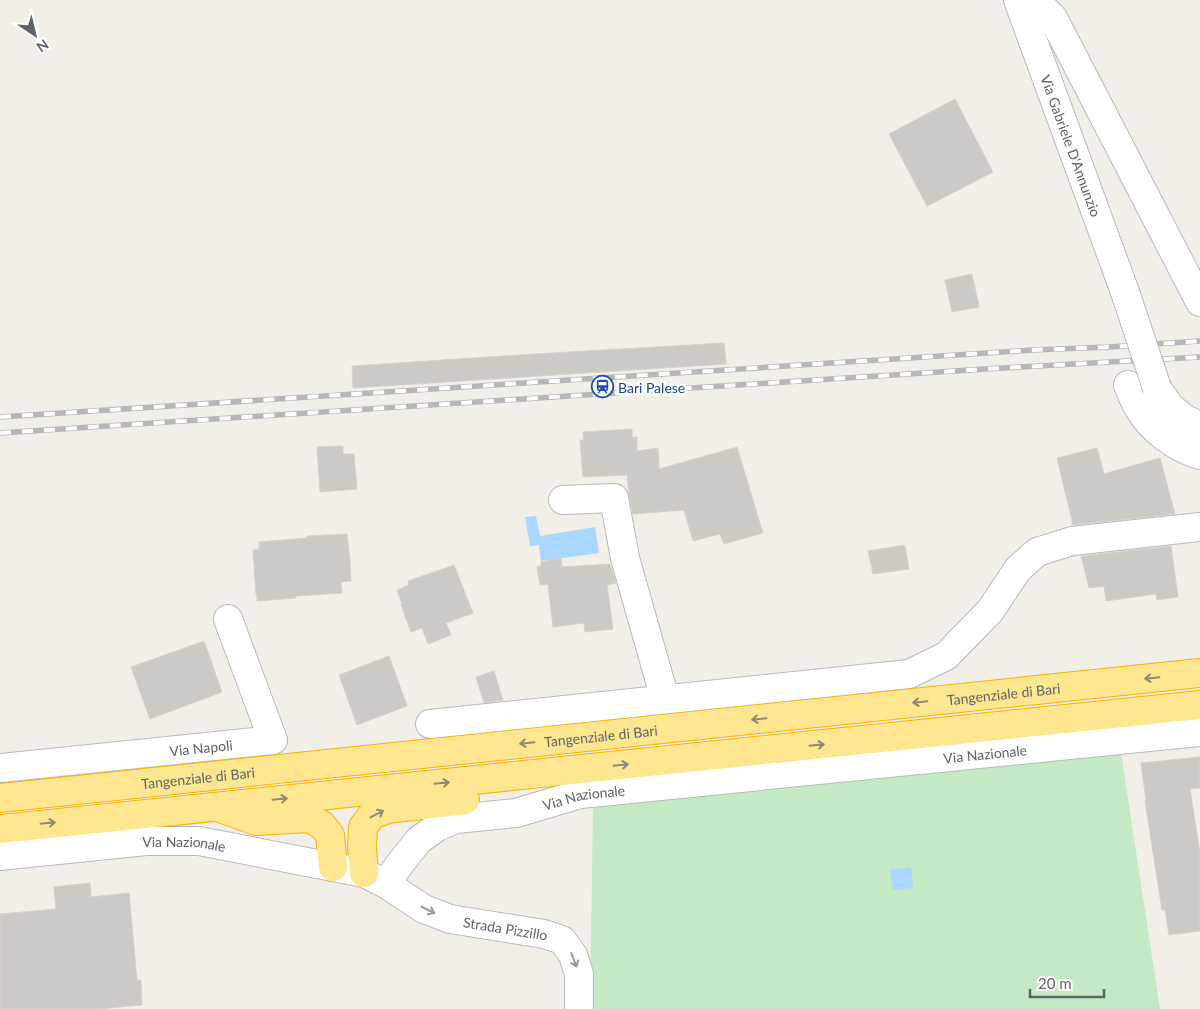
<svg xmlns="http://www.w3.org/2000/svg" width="1200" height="1009" viewBox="0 0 1200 1009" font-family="Lato,sans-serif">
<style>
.green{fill:#c3eac4}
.water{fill:#aad7ff}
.building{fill:#cccac4;stroke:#d7d2c5}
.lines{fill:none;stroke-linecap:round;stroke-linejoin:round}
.minor-casing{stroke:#b7babe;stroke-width:30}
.highway-casing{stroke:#f9b200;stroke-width:30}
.minor{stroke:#fff;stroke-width:28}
.highway{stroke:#ffe691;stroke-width:28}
.rail-casing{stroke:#b6b7b8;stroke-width:5.5}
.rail{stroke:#fff;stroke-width:4;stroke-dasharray:11;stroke-linecap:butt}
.minor-bridge-casing{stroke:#b7babe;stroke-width:30;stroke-linecap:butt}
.minor-bridge{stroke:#fff;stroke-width:28}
.oneway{stroke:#8e8a74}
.oneway2{stroke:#969a9d}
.labels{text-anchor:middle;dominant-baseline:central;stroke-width:5;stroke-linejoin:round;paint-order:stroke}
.street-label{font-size:14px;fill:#5e6368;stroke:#fff}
.transit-label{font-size:14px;fill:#164399;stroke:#fff;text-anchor:start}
</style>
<rect width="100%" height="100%" fill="#f1efe7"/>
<polygon class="green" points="1121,753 1160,1009 590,1009 593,807"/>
<g class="water">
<polygon points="536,516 540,536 595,527 599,553 541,561 539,545 530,546 525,517"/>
<polygon points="911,867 913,888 893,890 890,870"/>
</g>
<g class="building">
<polygon points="955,99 993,172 927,206 889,134"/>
<polygon points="972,274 979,307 952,312 945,280"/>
<polygon points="724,343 726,364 353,388 352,366 518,355"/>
<polygon points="632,429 632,437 637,437 637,451 658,448 659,469 737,447 763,533 724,544 720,534 693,541 684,510 633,514 629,494 627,475 583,477 580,440 584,440 583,432"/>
<polygon points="343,446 343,454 354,454 357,489 320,492 317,447"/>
<polygon points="1097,448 1104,474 1160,458 1175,514 1073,525 1057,458"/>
<polygon points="347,534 350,560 351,581 341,582 342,593 296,596 296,598 257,601 257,595 256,595 253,550 259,549 259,542 307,538 307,536"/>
<polygon points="905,545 909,569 873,574 868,551"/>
<polygon points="1171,546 1178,597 1157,600 1156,594 1106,601 1104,586 1089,588 1081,556"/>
<polygon points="561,558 562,567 610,564 616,583 607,585 613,629 585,632 584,623 553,627 548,584 540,585 537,567 541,566 541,562"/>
<polygon points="454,565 473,613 446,623 451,635 428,644 422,628 411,632 401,605 402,604 397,590 409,585 408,581"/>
<polygon points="204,641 222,692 150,719 131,667"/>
<polygon points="389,656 407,706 357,725 339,675"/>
<polygon points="494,671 503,700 484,703 476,677"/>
<polygon points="1200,757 1200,788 1190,789 1200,853 1200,931 1169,935 1165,910 1162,910 1145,801 1146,800 1141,763"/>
<polygon points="90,883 91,897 129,893 137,980 141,980 142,1005 98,1009 0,1009 0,914 56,909 54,887"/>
</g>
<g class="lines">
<defs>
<g id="minor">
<path id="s1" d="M1018,0L1125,292"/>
<polyline points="1032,0 1038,3 1053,18 1200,302"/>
<path d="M1128,385C1131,393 1134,400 1138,407C1151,430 1176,448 1200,455"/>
<polyline points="1157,388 1170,407 1185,419 1200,426"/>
<polyline points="563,500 614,498 625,558 665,699"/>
<polyline points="430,724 909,674 946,656 990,611 1018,569 1037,552 1072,541 1200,527"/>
<path id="s2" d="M0,768L273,740L228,619"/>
<path id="s3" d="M0,856L146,841H199L364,873L386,884L424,909L450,919L544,934L562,940L573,955L579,974V1009"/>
<path id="s4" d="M386,884L399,865L419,840L437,827L456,819L516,813L580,794L1200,732"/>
</g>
<g id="highway">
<path id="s5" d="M0,798L1200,673"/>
<polyline points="220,808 256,821 309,818 322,825 330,835 333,867"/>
<polyline points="0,829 1200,705"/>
<polyline points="364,873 362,847 363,827 372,815 387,809 465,800"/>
</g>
</defs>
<use href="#minor" class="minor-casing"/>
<use href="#highway" class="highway-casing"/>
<use href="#minor" class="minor"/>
<use href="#highway" class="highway"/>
<defs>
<g id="rail">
<polyline points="0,417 1032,350 1109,347 1200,341"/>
<polyline points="0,433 985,369 1200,357"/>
</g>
</defs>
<use href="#rail" class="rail-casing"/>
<use href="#rail" class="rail"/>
<defs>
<polyline id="minor-bridge" points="1125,292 1157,388"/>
</defs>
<use href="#minor-bridge" class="minor-bridge-casing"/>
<use href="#minor-bridge" class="minor-bridge"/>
</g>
<defs><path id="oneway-shaft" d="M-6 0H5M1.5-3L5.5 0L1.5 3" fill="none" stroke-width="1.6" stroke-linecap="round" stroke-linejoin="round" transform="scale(1.25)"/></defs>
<g class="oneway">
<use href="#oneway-shaft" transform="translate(1152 678) rotate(174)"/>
<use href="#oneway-shaft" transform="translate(920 702) rotate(174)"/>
<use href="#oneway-shaft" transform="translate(759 719) rotate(174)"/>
<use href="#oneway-shaft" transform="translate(527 743) rotate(174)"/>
<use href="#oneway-shaft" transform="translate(817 745) rotate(-6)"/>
<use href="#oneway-shaft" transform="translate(621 765) rotate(-6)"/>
<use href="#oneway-shaft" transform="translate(442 783) rotate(-6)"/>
<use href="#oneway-shaft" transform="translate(280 799) rotate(-6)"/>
<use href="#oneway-shaft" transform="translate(377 814) rotate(-27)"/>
<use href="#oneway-shaft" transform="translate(48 823) rotate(-6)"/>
</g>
<g class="oneway2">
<use href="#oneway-shaft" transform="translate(428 910) rotate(26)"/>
<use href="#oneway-shaft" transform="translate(574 960) rotate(69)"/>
</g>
<defs>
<symbol id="station-ring" viewBox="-11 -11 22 22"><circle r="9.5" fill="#fff" stroke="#1a4fb4" stroke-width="1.5"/><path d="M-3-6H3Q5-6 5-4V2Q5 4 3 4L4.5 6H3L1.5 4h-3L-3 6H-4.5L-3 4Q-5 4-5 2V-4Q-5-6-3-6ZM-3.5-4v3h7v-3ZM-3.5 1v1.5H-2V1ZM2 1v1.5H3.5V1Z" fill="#1a4fb4"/></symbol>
</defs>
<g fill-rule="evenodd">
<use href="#station-ring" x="590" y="374" width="25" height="25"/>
</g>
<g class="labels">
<g class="street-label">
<text stroke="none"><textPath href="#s1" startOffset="155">Via Gabriele D'Annunzio</textPath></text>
<text stroke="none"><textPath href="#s5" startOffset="1009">Tangenziale di Bari</textPath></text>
<text stroke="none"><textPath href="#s5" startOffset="604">Tangenziale di Bari</textPath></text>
<text stroke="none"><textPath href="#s2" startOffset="202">Via Napoli</textPath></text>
<text stroke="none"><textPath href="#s4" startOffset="632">Via Nazionale</textPath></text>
<text stroke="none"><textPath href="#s5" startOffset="199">Tangenziale di Bari</textPath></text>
<text stroke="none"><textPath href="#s4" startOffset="228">Via Nazionale</textPath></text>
<text stroke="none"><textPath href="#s3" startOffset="185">Via Nazionale</textPath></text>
<text stroke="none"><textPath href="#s3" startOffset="522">Strada Pizzillo</textPath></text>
</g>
<g class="transit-label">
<text x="618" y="387">Bari Palese</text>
</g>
</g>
<g transform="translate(35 35) rotate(145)" stroke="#ffffff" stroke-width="4" paint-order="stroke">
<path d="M0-4L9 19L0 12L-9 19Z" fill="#5e6368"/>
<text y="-8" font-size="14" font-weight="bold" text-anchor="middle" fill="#5e6368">N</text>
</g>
<path d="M1030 989v8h74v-8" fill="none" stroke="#5e6368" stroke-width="2.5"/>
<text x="1038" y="989" font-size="15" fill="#5e6368" stroke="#ffffff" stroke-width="4" paint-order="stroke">20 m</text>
</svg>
